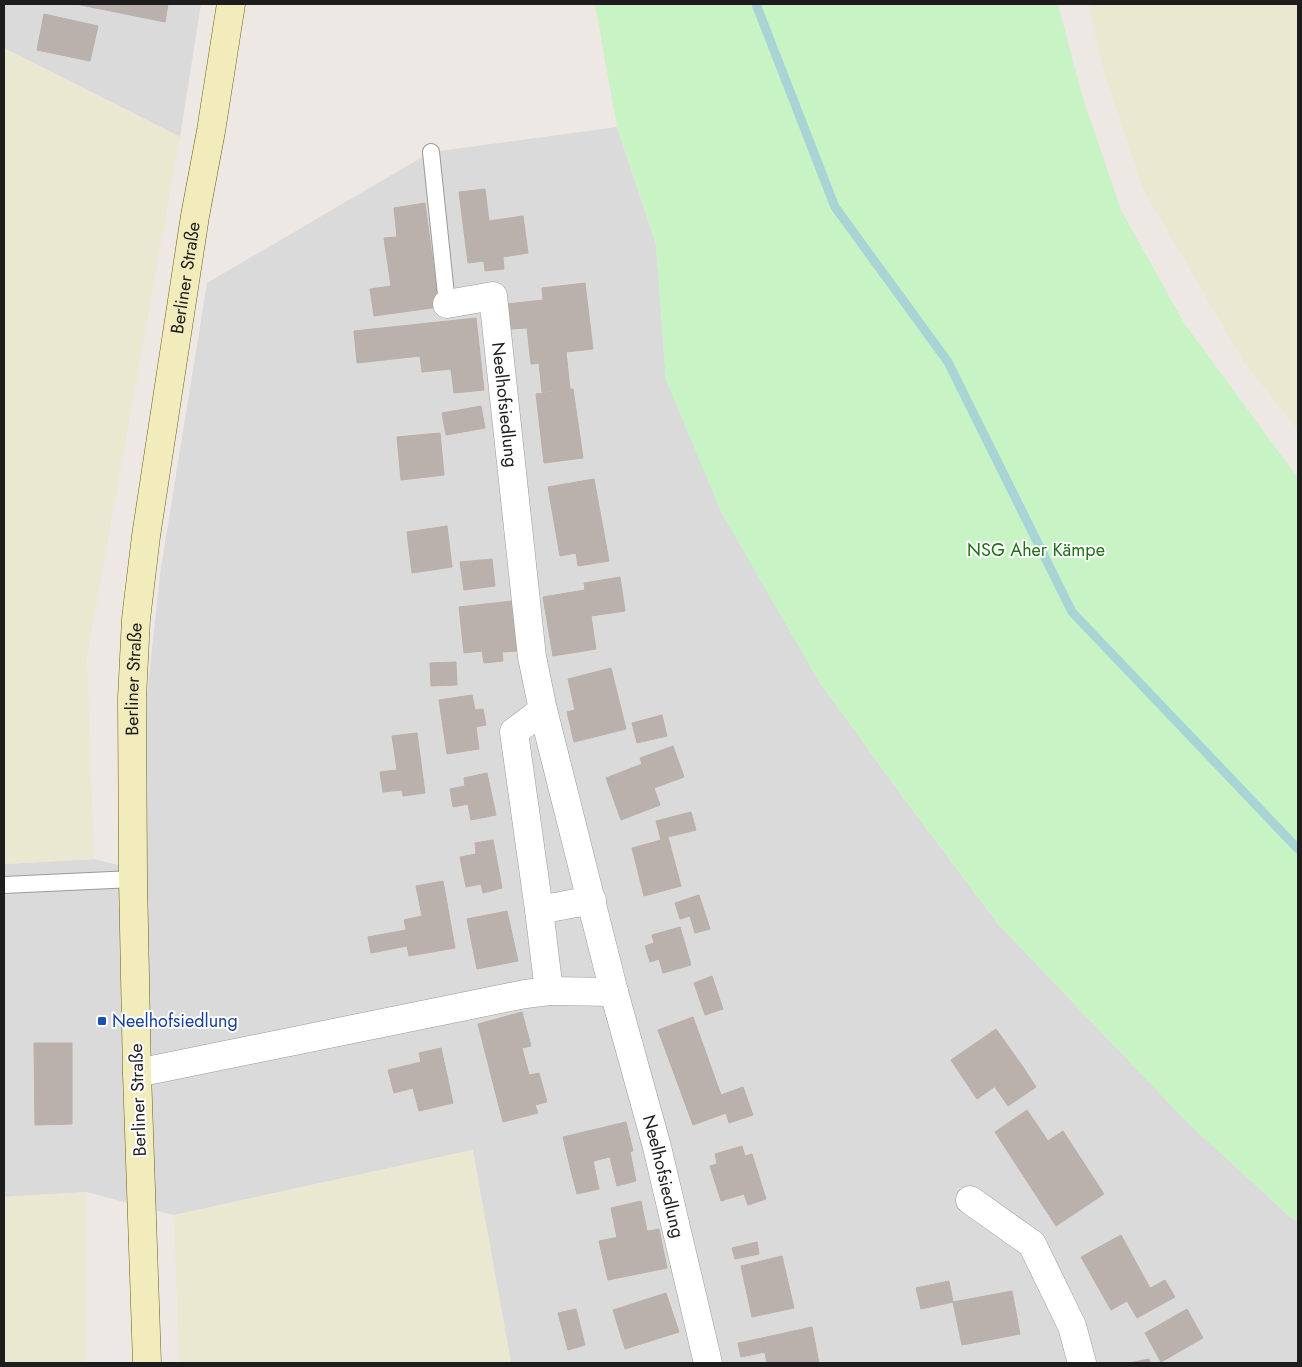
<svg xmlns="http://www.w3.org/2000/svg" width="1302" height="1367" viewBox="0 0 1302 1367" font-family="Jost,sans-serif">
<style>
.residential{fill:#dbdada}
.farmland{fill:#eae8d1}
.park{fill:#c8f3c5}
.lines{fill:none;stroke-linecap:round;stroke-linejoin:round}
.stream{stroke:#a8d4d6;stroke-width:9}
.building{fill:#bab1ad;stroke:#bdaea8}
.service-casing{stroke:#9a9a9a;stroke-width:18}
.minor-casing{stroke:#9a9a9a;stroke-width:29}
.secondary-casing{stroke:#686310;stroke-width:29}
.service{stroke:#fff;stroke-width:16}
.minor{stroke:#fff;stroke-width:28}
.secondary{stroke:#f2ecbc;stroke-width:28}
.transit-dot{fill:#1a4fb4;stroke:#fff;stroke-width:2}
.labels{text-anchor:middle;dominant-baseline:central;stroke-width:4;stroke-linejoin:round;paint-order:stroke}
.street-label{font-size:18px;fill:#1d1d1d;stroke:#fff}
.park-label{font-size:18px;fill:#1e6f16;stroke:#fff}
.transit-label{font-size:18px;fill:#164399;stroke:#fff;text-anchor:start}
</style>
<rect width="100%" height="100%" fill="#ede8e4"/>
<g class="residential">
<polygon points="4,4 201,4 180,137 4,48"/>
<polygon points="617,127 656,244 666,380 818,680 905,800 998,924 1189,1124 1289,1216 1298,1222 1298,1363 511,1363 472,1150 174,1215 86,1192 4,1197 4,864 94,859 147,872 147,695 160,574 207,283 431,152"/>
</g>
<g class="farmland">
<polygon points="1089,4 1298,4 1298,430 1245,364 1143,189 1101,62"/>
<polygon points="4,48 180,137 87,657 94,859 4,864"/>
<polygon points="473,1150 511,1363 179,1363 174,1215"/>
<polygon points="86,1192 86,1363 4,1363 4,1197"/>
</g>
<polygon class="park" points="595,4 1058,4 1082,95 1121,210 1184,323 1298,478 1298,1222 1289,1216 1189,1124 998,924 905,800 818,680 721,512 666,380 656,244 617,127"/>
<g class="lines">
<polyline class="stream" points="756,4 835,207 948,362 1072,612 1298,849"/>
</g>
<g class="building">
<polygon points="76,4 168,4 165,22"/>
<polygon points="44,14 98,26 90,61 37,50"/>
<polygon points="485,189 489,221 523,216 528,253 503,257 504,269 485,271 484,261 468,263 459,192"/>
<polygon points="425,203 439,307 374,316 370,289 391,286 384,238 397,237 394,208"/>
<polygon points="585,283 593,349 566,352 570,389 542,392 539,363 531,364 527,328 510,329 507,304 543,300 542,288"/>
<polygon points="476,318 484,390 454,393 451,369 422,372 420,356 357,363 354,331"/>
<polygon points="573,389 583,458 544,463 536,394"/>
<polygon points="481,406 485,428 446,435 442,413"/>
<polygon points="440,433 444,475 401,480 397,437"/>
<polygon points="594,479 609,561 578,566 576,553 560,556 548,487"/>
<polygon points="447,526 452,567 412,573 407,532"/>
<polygon points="492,559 495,586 464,590 460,562"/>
<polygon points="620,577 625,611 591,616 596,649 553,656 543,597 585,590 584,583"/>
<polygon points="512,601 518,651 502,652 503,661 484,663 482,651 464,653 459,607"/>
<polygon points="456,662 457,685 431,686 430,663"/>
<polygon points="611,668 626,729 574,742 567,712 575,710 568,679"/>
<polygon points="472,695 475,710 483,709 486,725 476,727 479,749 447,754 439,700"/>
<polygon points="662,715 667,736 637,743 632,723"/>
<polygon points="417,733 425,793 403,796 402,790 383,792 380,772 397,770 392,736"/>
<polygon points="673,746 684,777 654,788 660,805 621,820 606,778 642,764 640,758"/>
<polygon points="487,773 496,815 471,820 468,804 453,807 450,789 465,786 464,778"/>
<polygon points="691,812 696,830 668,837 681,886 644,896 632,848 661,840 656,821"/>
<polygon points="493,840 502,888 483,893 481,884 466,887 460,857 476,854 475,843"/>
<polygon points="443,881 455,948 409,956 407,946 371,953 368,937 406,930 404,920 422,916 416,886"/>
<polygon points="699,895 710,929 695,933 690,916 680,919 675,903"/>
<polygon points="507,911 518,961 477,969 467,919"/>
<polygon points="680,927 691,965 663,973 659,959 650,962 645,946 654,943 652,935"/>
<polygon points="712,976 723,1009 705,1015 694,983"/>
<polygon points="522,1012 531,1046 522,1048 529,1075 539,1073 547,1102 535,1105 538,1113 503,1122 478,1024"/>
<polygon points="693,1017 721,1095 743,1087 753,1115 729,1123 726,1113 693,1125 658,1030"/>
<polygon points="996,1029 1023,1067 977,1099 951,1060"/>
<polygon points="34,1043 72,1043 72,1124 35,1125"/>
<polygon points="441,1048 453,1103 419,1111 413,1088 394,1093 388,1070 421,1062 419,1053"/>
<polygon points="1023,1067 1036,1087 1008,1106 995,1087"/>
<polygon points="1027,1110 1048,1141 1015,1163 995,1132"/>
<polygon points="626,1122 633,1151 570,1167 563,1137"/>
<polygon points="1063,1131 1104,1194 1056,1226 1015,1163"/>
<polygon points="742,1146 745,1156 752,1154 766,1199 748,1205 744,1194 721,1201 710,1166 717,1164 715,1154"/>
<polygon points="630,1152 636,1181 617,1186 610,1157"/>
<polygon points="593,1161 599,1189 577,1194 570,1167"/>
<polygon points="641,1201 647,1231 617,1238 611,1208"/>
<polygon points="659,1229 667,1268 608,1280 599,1241"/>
<polygon points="1121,1235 1150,1288 1111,1310 1081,1257"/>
<polygon points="757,1242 759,1254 735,1259 732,1248"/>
<polygon points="782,1256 794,1308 752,1317 741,1266"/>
<polygon points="1165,1280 1175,1297 1137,1318 1127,1301"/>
<polygon points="949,1281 953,1302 921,1309 916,1288"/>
<polygon points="1012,1291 1020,1334 962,1345 953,1302"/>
<polygon points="666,1293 679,1332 625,1349 613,1310"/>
<polygon points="576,1309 585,1345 568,1350 558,1313"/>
<polygon points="1187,1309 1203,1338 1161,1362 1145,1333"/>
<polygon points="812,1327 819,1363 767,1363 762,1338"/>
<polygon points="762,1338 765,1352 741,1357 738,1343"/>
<polygon points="1149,1359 1150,1363 1129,1363"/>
</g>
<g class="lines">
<defs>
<g id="service">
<polyline points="431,152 447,304"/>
<polyline points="4,885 133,879"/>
</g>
<g id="minor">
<path id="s1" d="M447,304L493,296L532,657L543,710L514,732L539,910L549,991"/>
<polyline points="539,910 592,900"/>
<path id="s2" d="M614,992L657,1147L708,1363"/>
<polyline points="137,1073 525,994 549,991 614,992 543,710"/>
<polyline points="970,1200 1032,1244 1072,1326 1082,1363"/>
</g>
<g id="secondary">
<path id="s3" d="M147,1363L137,1073L133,879L132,698L136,619L146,536L195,216L211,131L231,4"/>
</g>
</defs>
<use href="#service" class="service-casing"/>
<use href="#minor" class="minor-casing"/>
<use href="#secondary" class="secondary-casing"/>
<use href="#service" class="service"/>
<use href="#minor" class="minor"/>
<use href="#secondary" class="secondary"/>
</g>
<rect class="transit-dot" x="97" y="1016" width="10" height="10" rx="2.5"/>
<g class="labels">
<g class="street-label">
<text stroke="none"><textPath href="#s3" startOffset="1089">Berliner Straße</textPath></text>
<text stroke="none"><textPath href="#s1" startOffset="156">Neelhofsiedlung</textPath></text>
<text stroke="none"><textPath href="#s3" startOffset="684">Berliner Straße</textPath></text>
<text transform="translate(138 1100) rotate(-92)">Berliner Straße</text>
<text stroke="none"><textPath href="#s2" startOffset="191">Neelhofsiedlung</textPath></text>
</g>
<g class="park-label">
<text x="1036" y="550">NSG Aher Kämpe</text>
</g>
<g class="transit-label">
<text x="112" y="1021">Neelhofsiedlung</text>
</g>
</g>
<rect width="1302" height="1367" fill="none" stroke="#1d1d1d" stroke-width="10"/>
</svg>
